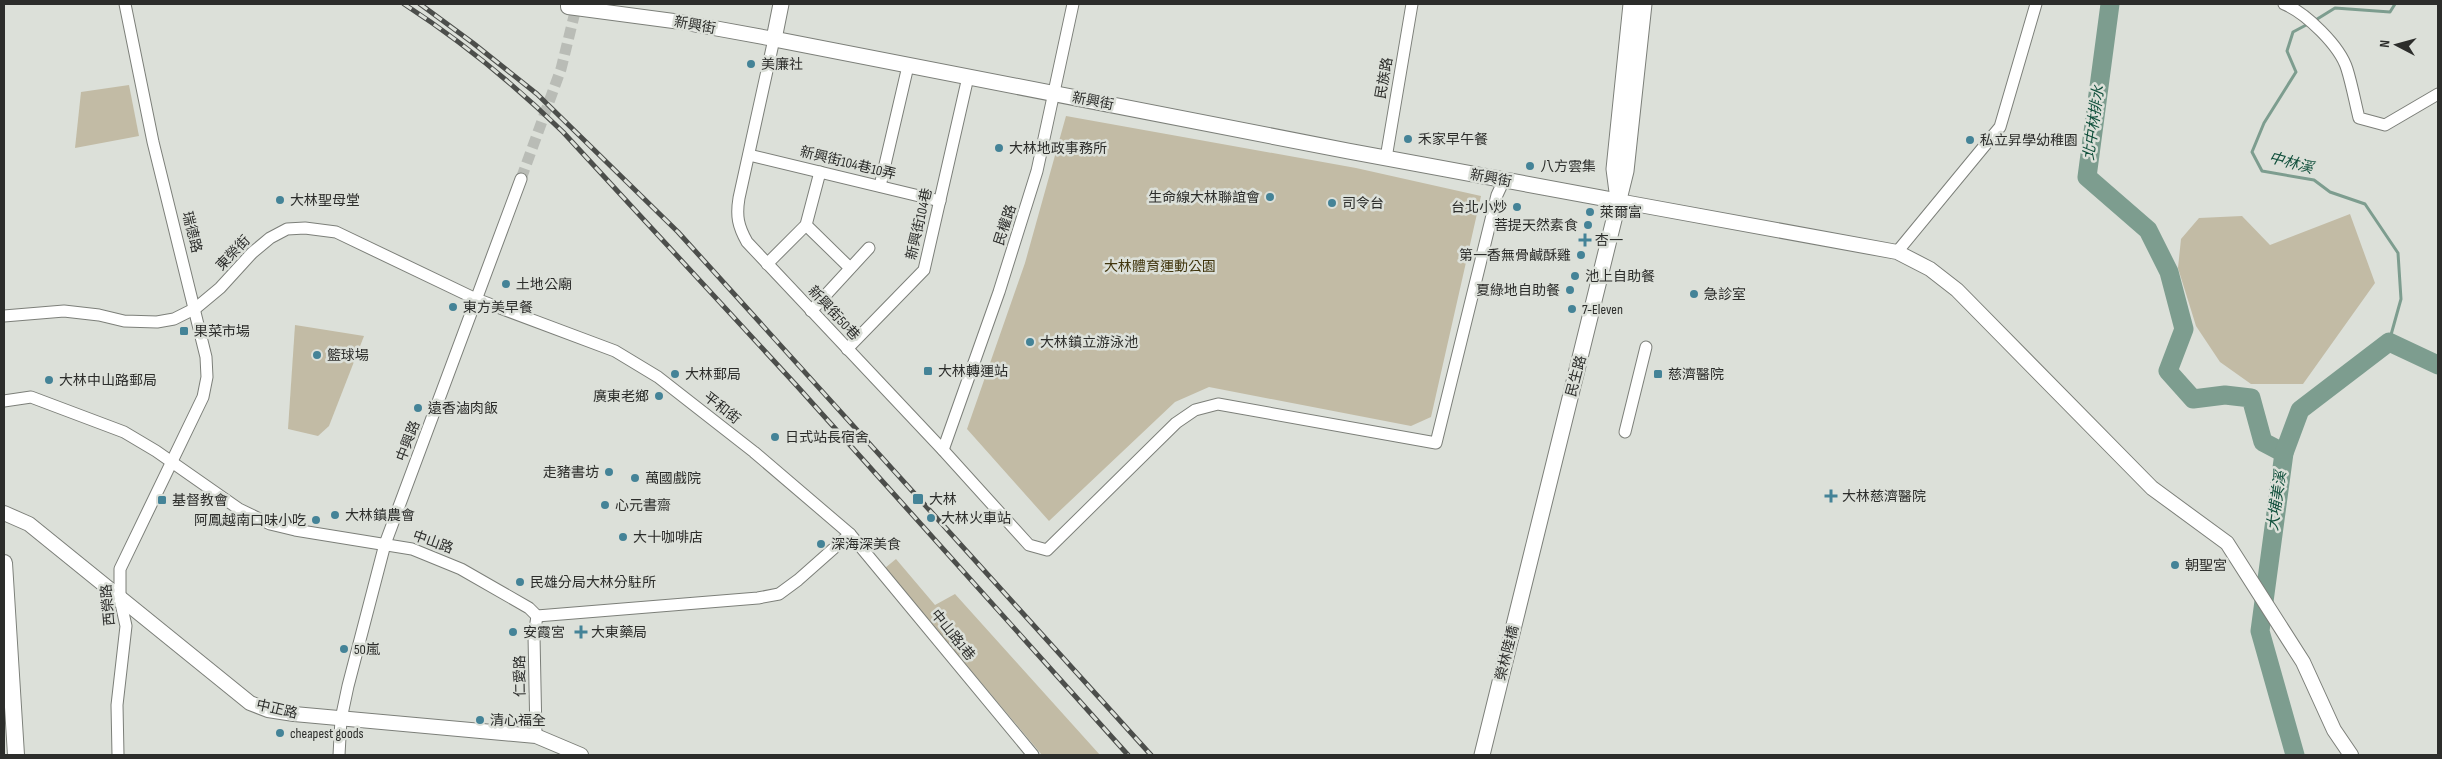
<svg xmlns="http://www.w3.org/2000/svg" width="2442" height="759" viewBox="0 0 2442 759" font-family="'Sofia Sans Condensed','Noto Sans TC',sans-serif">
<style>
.green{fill:#c2bba5}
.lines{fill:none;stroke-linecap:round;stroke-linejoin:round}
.stream{stroke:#7d9d8f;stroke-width:3}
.river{stroke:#7d9d8f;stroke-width:19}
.minor-tunnel{stroke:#b9bcb6;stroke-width:11;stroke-dasharray:11 5.5;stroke-linecap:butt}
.minor-casing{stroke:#7c7f79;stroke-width:13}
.tertiary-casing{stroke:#7c7f79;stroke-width:16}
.secondary-casing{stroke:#7c7f79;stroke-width:17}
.primary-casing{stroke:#7c7f79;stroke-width:18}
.minor{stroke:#fff;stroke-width:11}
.tertiary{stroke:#fff;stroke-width:14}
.secondary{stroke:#fff;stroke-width:15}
.primary{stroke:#fff;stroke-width:16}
.rail-casing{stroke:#4c4e4b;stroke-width:5}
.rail{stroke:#dce0d9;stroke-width:3;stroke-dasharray:9;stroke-linecap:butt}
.poi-dot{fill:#448397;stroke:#dce0d9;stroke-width:2}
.labels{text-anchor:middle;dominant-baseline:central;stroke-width:5;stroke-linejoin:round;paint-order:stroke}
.street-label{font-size:14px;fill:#2c2d2b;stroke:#dce0d9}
.poi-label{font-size:14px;fill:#2c2d2b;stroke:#dce0d9;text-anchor:start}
.park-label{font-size:14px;fill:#40350d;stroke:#dce0d9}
.water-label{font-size:15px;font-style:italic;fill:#11503c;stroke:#dce0d9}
</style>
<rect width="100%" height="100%" fill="#dce0d9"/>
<g class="green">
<polygon points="129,85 139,136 75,148 81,92"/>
<polygon points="1066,116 1356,168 1481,196 1431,417 1411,426 1209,387 1175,402 1049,521 967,429 1025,263"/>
<polygon points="2350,214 2375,283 2303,384 2251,384 2220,362 2196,326 2178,268 2181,239 2199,218 2242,216 2270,245"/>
<polygon points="295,325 364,336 329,426 318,436 288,429"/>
<polygon points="896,559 935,605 955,594 1100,755 1042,755 885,568"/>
</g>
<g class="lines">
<g class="stream">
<polyline points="2314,21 2335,8 2390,12 2395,4"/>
<polyline points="2308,24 2293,32 2287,51 2296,72 2264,123 2252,152 2262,171 2314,180 2330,192 2365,204 2398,253 2401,299 2389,342"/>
</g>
<g class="river">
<polyline points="2110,4 2087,177 2148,230 2169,272 2184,329 2168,371 2193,399 2225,395 2251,398 2263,442 2284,453"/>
<polyline points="2295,755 2260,631 2284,453 2300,410 2389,342 2438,365"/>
</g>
<polyline class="minor-tunnel" points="521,179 561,69 577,4"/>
<defs>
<g id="minor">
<path d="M2284,4C2306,13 2340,46 2347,69C2352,85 2355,102 2359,118L2385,125L2438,94"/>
<path d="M774,39L739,198C736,216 738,226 747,242L943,450L1029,545L1047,550L1176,423L1195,410L1218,404L1436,443L1497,195L1504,180"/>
<polyline points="749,155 940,201"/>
<polyline points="1386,158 1412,4"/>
<polyline points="880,186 908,66"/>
<polyline points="806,225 850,268"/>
<polyline points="1897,252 2000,127 2036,4"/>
<polyline points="767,264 806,225 820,172"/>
<polyline points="811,311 869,248"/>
<polyline points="4,316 64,311 99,315 124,321 157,322 174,319 196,308 220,288 252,253 270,238 287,229 305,228 336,232 476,299 615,351 658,377 754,452 850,534 1033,755"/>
<polyline points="847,349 924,270 968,77"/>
<polyline points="4,401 31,397 124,432 156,451 239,509 270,524 295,530 412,549 461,569 529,608 537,616 758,598 779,594 798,580 850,534"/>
<polyline points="1625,432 1646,347"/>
<polyline points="943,450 999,292 1037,171 1073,4"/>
<polyline points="536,736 534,636 537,616"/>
<polyline points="118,755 117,705 126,626 120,599 120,569 203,397 207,377 206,357 153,142 125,4"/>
<polyline points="339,755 341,719 348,686 385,544 521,179"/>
</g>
<g id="tertiary">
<polyline points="568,4 568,7 681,22 774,39"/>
<polyline points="1618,201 1897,252 1930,269 1957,290 2152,488 2227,543 2303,662 2334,730 2351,755"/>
<polyline points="4,513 29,524 250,703 268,710 294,714 536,736 581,755"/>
</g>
<g id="secondary">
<polyline points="781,4 774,39 1348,151 1618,201"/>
<polyline points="1617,192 1614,169 1631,4"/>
<polyline points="1482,755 1626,171 1644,4"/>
</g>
<polyline id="primary" points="4,563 16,755"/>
</defs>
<use href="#minor" class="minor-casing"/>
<use href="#tertiary" class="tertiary-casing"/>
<use href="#secondary" class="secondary-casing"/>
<use href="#primary" class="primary-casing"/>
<use href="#minor" class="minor"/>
<use href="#tertiary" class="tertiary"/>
<use href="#secondary" class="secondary"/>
<use href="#primary" class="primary"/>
<defs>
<g id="rail">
<path d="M404,4C461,41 514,84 563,132L797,386L1128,755"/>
<polyline points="420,4 473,43 537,94 678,232 1151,755"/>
</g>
</defs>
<use href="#rail" class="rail-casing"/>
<use href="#rail" class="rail"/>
</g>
<g class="poi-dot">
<circle cx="751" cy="64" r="5"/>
<circle cx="1408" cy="139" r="5"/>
<circle cx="1970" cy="140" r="5"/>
<circle cx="999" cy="148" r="5"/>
<circle cx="1530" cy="166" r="5"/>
<circle cx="1270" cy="197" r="5"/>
<circle cx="280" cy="200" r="5"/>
<circle cx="1332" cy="203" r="5"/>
<circle cx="1517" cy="207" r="5"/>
<circle cx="1590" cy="212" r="5"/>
<circle cx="1588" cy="225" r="5"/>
<path d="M1582.5 232.5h5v5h5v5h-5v5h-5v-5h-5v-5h5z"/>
<circle cx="1581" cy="255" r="5"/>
<circle cx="1575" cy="276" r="5"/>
<circle cx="506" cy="284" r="5"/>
<circle cx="1570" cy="290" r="5"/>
<circle cx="1694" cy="294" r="5"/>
<circle cx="453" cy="307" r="5"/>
<circle cx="1572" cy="309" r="5"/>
<rect x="179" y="326" width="10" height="10" rx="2.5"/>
<circle cx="1030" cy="342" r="5"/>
<circle cx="317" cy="355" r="5"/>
<rect x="923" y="366" width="10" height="10" rx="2.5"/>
<circle cx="675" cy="374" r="5"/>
<rect x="1653" y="369" width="10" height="10" rx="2.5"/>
<circle cx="49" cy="380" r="5"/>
<circle cx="659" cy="396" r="5"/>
<circle cx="418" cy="408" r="5"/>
<circle cx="775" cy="437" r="5"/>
<circle cx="609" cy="472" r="5"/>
<circle cx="635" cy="478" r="5"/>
<path d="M1828.5 488.5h5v5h5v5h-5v5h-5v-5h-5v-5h5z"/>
<rect x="912" y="493" width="12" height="12" rx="2.5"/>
<rect x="157" y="495" width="10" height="10" rx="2.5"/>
<circle cx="605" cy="505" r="5"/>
<circle cx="335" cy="515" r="5"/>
<circle cx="931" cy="518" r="5"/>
<circle cx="316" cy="520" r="5"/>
<circle cx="623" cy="537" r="5"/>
<circle cx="821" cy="544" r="5"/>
<circle cx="2175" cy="565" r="5"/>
<circle cx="520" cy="582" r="5"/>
<circle cx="513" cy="632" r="5"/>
<path d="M578.5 624.5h5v5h5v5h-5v5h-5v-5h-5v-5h5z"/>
<circle cx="344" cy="649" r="5"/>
<circle cx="480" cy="720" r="5"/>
<circle cx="280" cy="733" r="5"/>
</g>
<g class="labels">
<g class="street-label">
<text transform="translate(695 25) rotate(10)">新興街</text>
<text transform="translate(1384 78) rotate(-80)">民族路</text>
<text transform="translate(1093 101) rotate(11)">新興街</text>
<text transform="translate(848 163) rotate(14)">新興街104巷10弄</text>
<text transform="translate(1491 178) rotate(11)">新興街</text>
<text transform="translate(919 224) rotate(-77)">新興街104巷</text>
<text transform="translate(1005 225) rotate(-72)">民權路</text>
<text transform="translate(192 232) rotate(76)">瑞德路</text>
<text transform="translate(233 253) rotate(-46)">東榮街</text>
<text transform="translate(834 313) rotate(47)">新興街50巷</text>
<text transform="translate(1576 376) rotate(-75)">民生路</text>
<text transform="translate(722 408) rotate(38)">平和街</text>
<text transform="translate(408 441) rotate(-69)">中興路</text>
<text transform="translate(433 542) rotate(20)">中山路</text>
<text transform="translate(108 605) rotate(-95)">西榮路</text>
<text transform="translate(953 635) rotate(51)">中山路1巷</text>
<text transform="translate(1507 653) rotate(-76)">榮林陸橋</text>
<text transform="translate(520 676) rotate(-91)">仁愛路</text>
<text transform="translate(277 709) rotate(13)">中正路</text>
</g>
<g class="poi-label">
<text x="761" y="64">美廉社</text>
<text x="1418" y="139">禾家早午餐</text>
<text x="1980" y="140">私立昇學幼稚園</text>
<text x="1009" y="148">大林地政事務所</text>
<text x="1540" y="166">八方雲集</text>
<text x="1260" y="197" text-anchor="end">生命線大林聯誼會</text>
<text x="290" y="200">大林聖母堂</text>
<text x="1342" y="203">司令台</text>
<text x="1507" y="207" text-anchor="end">台北小炒</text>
<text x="1600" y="212">萊爾富</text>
<text x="1578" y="225" text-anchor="end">菩提天然素食</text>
<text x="1595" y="240">杏一</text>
<text x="1571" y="255" text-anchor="end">第一香無骨鹹酥雞</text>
<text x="1585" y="276">池上自助餐</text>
<text x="516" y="284">土地公廟</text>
<text x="1560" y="290" text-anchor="end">夏綠地自助餐</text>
<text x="1704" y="294">急診室</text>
<text x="463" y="307">東方美早餐</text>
<text x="1582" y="309">7-Eleven</text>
<text x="194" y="331">果菜市場</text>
<text x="1040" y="342">大林鎮立游泳池</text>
<text x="327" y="355">籃球場</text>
<text x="938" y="371">大林轉運站</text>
<text x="685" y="374">大林郵局</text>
<text x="1668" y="374">慈濟醫院</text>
<text x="59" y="380">大林中山路郵局</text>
<text x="649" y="396" text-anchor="end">廣東老鄉</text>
<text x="428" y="408">遠香滷肉飯</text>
<text x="785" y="437">日式站長宿舍</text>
<text x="599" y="472" text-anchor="end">走豬書坊</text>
<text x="645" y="478">萬國戲院</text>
<text x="1842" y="496">大林慈濟醫院</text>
<text x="929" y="499">大林</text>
<text x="172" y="500">基督教會</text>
<text x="615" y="505">心元書齋</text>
<text x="345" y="515">大林鎮農會</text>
<text x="941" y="518">大林火車站</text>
<text x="306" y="520" text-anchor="end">阿鳳越南口味小吃</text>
<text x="633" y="537">大十咖啡店</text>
<text x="831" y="544">深海深美食</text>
<text x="2185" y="565">朝聖宮</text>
<text x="530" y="582">民雄分局大林分駐所</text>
<text x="523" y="632">安霞宮</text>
<text x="591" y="632">大東藥局</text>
<text x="354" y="649">50嵐</text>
<text x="490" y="720">清心福全</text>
<text x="290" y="733">cheapest goods</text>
</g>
<g class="park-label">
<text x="1160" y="266">大林體育運動公園</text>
</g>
<g class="water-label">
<text transform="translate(2094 123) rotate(-82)">北中林排水</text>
<text transform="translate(2291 163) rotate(15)">中林溪</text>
<text transform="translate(2277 501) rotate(-82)">大埔美溪</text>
</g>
</g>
<rect width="2442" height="759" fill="none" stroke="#2c2d2b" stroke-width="10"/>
<g transform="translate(2397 45) rotate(276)" stroke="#dce0d9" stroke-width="4" paint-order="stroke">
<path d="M0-4L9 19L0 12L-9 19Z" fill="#2c2d2b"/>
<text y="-8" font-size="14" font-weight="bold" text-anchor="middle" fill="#2c2d2b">N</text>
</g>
</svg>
